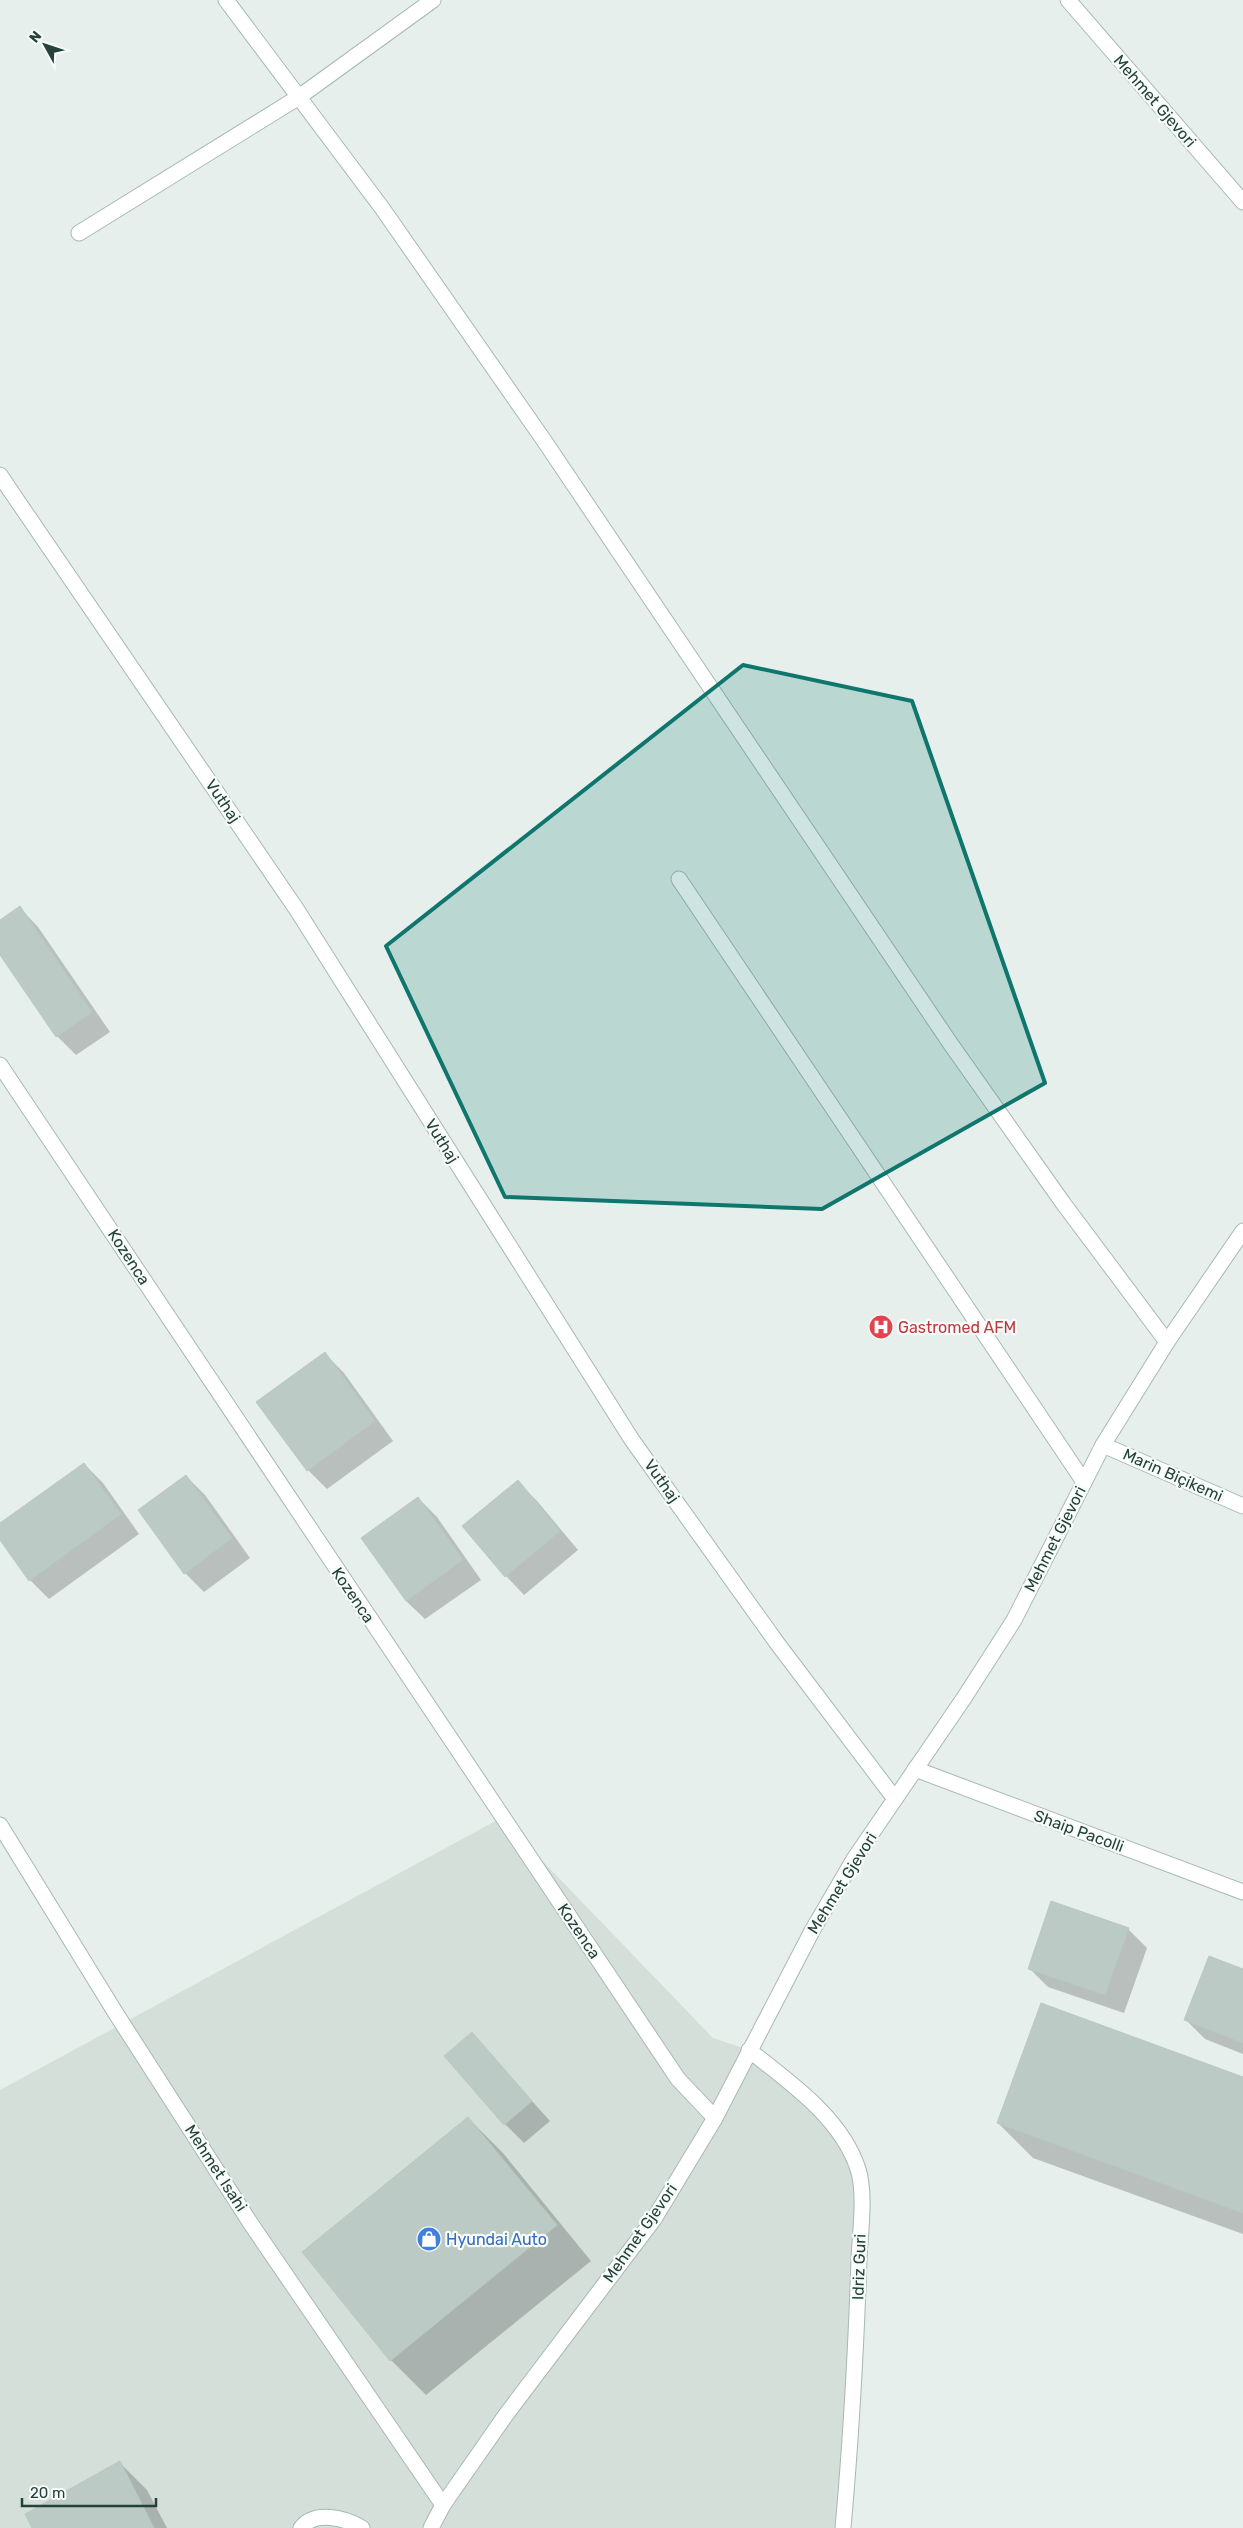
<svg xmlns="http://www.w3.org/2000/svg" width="1243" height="2528" viewBox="0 0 1243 2528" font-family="Rubik,sans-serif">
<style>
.built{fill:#d4dfda}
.shadow{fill:#0003}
.building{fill:#bbcac4;stroke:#b8c9c2}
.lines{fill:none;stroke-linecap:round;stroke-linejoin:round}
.service-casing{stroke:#a8b8b2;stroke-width:17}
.minor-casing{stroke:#a8b8b2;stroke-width:17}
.service{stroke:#fff;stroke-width:15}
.minor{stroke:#fff;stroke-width:15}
.marked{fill:#0f766e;fill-opacity:0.2;stroke:#0f766e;stroke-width:4;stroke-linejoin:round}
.labels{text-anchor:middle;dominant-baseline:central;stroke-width:4.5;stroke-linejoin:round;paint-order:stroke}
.street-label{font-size:16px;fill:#24423a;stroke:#f7fbf9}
.health-label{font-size:16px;fill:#be3a42;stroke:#f7fbf9;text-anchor:start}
.shop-label{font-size:16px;fill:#366cbe;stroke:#f7fbf9;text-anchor:start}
</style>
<rect width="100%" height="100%" fill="#e6efeb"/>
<polygon class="built" points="501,1818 713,2038 749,2050 782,2076 864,2170 843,2528 0,2528 0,2090"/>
<g class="shadow">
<polygon points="20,908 38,927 110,1032 76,1055 57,1036 0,953 0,921"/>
<polygon points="325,1354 344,1373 393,1441 327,1489 308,1470 258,1402"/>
<polygon points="84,1464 103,1483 139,1534 49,1599 30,1580 0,1538 0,1524"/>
<polygon points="186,1476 205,1495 250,1558 204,1592 185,1573"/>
<polygon points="518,1482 537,1501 578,1550 524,1595 506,1576"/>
<polygon points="418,1498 437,1517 481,1580 425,1619 406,1601"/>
<polygon points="1128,1929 1147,1948 1124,2013 1048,1987 1029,1968"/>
<polygon points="1243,1971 1243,2054 1205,2039 1186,2020"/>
<polygon points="472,2034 550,2121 524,2143 505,2124"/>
<polygon points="1243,2078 1243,2234 1033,2158 998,2123"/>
<polygon points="468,2118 503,2153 591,2261 426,2395 391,2360 304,2253"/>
<polygon points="119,2462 147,2490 167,2528 33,2528"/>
</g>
<g class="building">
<polygon points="20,906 92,1012 56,1037 0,955 0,920"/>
<polygon points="325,1352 375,1421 307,1471 256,1402"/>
<polygon points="84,1463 121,1514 29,1581 0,1540 0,1523"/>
<polygon points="186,1475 232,1538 184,1574 138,1510"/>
<polygon points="518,1480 560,1531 505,1577 462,1526"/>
<polygon points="418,1497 463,1560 406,1601 361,1538"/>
<polygon points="1051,1901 1129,1928 1105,1995 1028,1969"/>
<polygon points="1209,1956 1243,1969 1243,2043 1184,2020"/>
<polygon points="1041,2003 1243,2077 1243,2213 997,2123"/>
<polygon points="472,2032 532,2101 504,2125 444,2056"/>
<polygon points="468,2117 557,2225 390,2361 302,2252"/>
<polygon points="120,2461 154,2528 32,2528 25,2514"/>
</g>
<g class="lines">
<defs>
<g id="service">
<polyline points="79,233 299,97 433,0"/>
<polyline points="0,475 10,490"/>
<polyline points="679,879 1084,1482"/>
<path d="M301,2528C315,2510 345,2518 362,2528"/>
</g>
<g id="minor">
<polyline points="226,0 382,208 543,439 950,1043 1063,1203 1167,1342"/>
<polyline points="1068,0 1243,202"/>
<polyline points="10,490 297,910 632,1440 777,1643 895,1799"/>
<polyline points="0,1065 678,2079 715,2118"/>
<polyline points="1103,1445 1243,1506"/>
<polyline points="915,1769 1243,1892"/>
<polyline points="0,1825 115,2012 251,2224 443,2505"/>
<path d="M749,2050C790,2083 841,2117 858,2169C866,2194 860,2233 859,2260C856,2349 851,2439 843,2528"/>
<polyline points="431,2528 443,2505 505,2416 654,2219 715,2118 812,1931 854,1859 964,1698 1014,1620 1103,1445 1167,1342 1243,1231"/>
</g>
</defs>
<use href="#service" class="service-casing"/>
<use href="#minor" class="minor-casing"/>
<use href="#service" class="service"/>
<use href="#minor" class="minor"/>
</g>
<path class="marked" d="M743,665L912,701L1045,1083L822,1209L505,1197L386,946Z"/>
<defs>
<symbol id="hospital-disc" viewBox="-11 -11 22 22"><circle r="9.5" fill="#e0444e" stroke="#f7fbf9"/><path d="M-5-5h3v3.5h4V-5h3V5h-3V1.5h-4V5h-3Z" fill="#fff"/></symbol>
<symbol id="shop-disc" viewBox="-11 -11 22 22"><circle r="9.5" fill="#3f7fe0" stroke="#f7fbf9"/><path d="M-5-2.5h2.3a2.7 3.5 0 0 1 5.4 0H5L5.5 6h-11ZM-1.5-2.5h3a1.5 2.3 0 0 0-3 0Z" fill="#fff"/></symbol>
</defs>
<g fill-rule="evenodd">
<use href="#hospital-disc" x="867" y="1313" width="28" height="28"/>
<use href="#shop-disc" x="415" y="2225" width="28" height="28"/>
</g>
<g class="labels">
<g class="street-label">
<text transform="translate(1155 101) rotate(49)">Mehmet Gjevori</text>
<text transform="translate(223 801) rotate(56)">Vuthaj</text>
<text transform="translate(442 1141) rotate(58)">Vuthaj</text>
<text transform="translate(129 1257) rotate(57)">Kozenca</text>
<text transform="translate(1173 1475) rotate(24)">Marin Biçikemi</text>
<text transform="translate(662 1481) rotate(55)">Vuthaj</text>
<text transform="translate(1055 1539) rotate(-63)">Mehmet Gjevori</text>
<text transform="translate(353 1595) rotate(56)">Kozenca</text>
<text transform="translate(1079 1831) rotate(20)">Shaip Pacolli</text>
<text transform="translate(842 1883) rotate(-58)">Mehmet Gjevori</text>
<text transform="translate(579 1931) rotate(56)">Kozenca</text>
<text transform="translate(216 2168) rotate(57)">Mehmet Isahi</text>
<text transform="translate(640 2233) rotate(-55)">Mehmet Gjevori</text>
<text transform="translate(859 2267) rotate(-88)">Idriz Guri</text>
</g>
<g class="health-label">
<text x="898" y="1327">Gastromed AFM</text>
</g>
<g class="shop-label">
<text x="446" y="2239">Hyundai Auto</text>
</g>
</g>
<g transform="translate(45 45) rotate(310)" stroke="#f7fbf9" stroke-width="4" paint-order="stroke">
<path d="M0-4L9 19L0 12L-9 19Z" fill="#24423a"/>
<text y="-8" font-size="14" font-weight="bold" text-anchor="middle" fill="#24423a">N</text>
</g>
<path d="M22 2498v8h134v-8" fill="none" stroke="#24423a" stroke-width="2.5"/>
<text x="30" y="2498" font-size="15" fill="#24423a" stroke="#f7fbf9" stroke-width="4" paint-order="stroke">20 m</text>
</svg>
